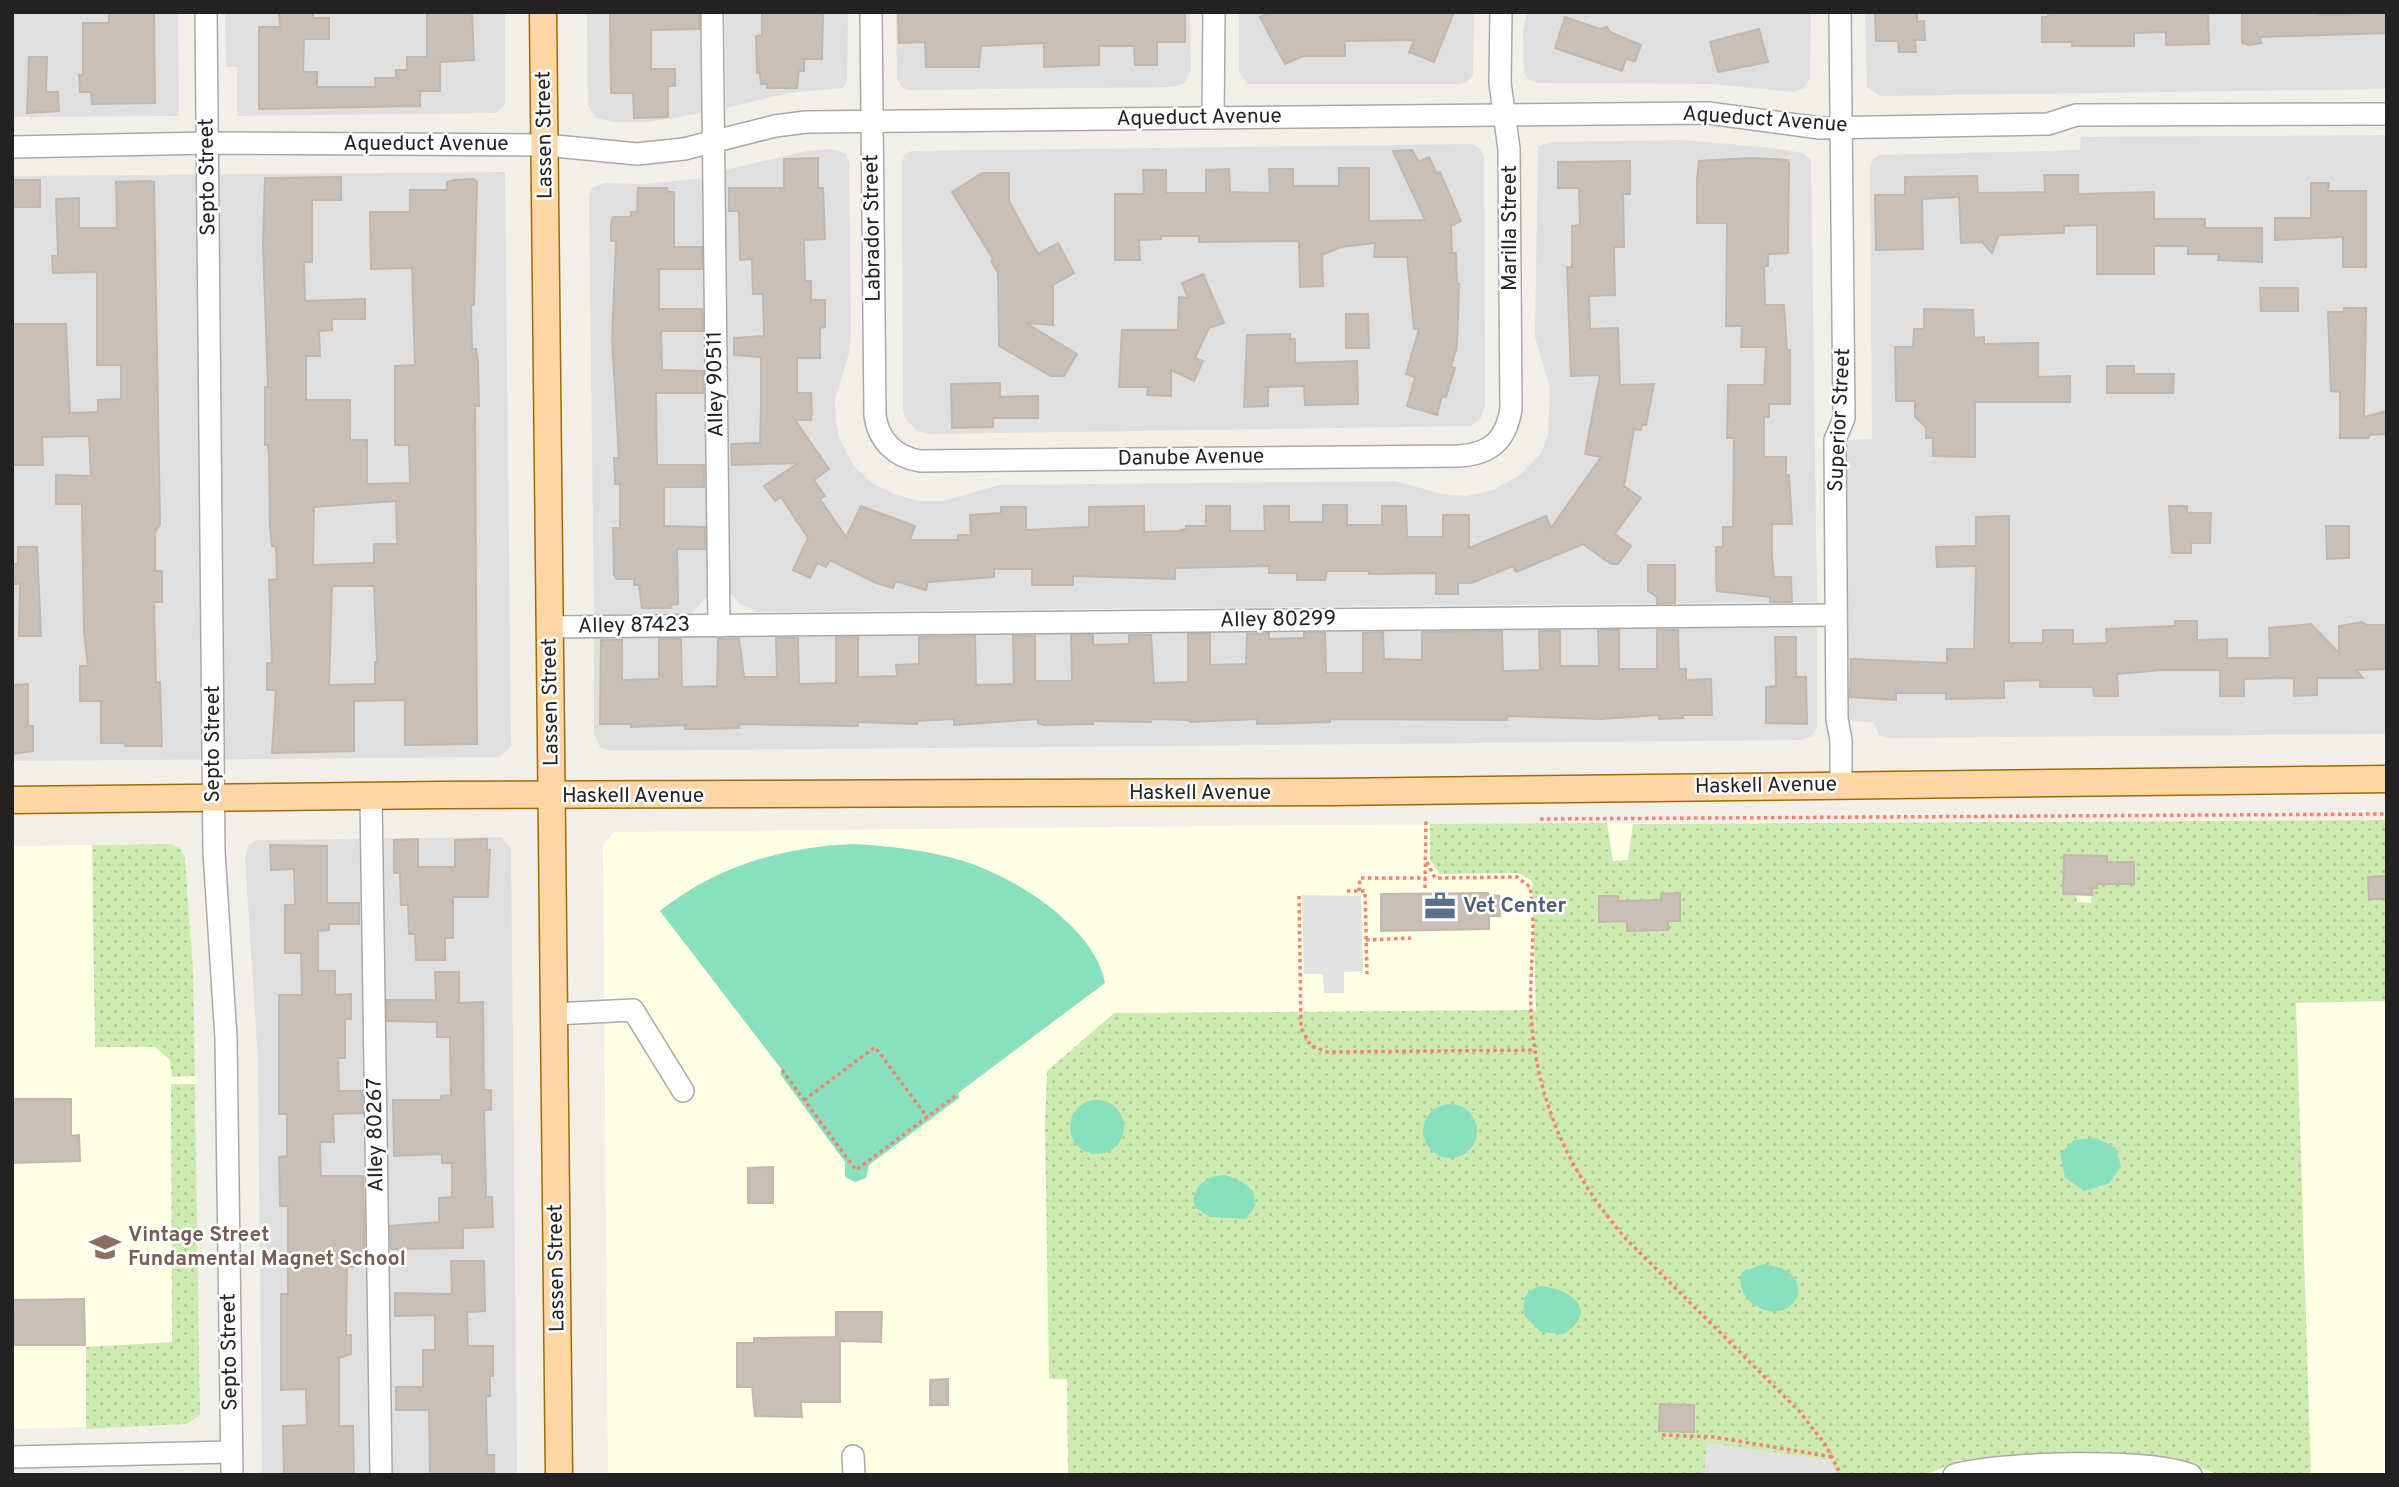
<svg xmlns="http://www.w3.org/2000/svg" width="2399" height="1487" viewBox="0 0 2399 1487" font-family="Overpass,sans-serif">
<style>
.residential{fill:#e0dfdf}
.education{fill:#ffffe5}
.grass{fill:url(#grass-dots);fill-rule:evenodd}
.pitch{fill:#88e0be}
.parking{fill:#e2e2e2}
.building{fill:#c7bfb8;stroke:#c4b6ab;stroke-width:2;fill-rule:evenodd}
.lines{fill:none;stroke-linecap:round;stroke-linejoin:round}
.minor-casing{stroke:#a9a9a9;stroke-width:24}
.major-casing{stroke:#a06b00;stroke-width:29}
.path{stroke:#fa8072;stroke-width:3.5;stroke-dasharray:3.5 3.5;stroke-linecap:butt}
.minor{stroke:#fff;stroke-width:21}
.major{stroke:#fcd6a4;stroke-width:26}
.labels{text-anchor:middle;dominant-baseline:central;stroke-width:5;stroke-linejoin:round;paint-order:stroke}
.street-label{font-size:21px;fill:#222;stroke:#fff}
.service-label{font-size:21px;font-weight:bold;fill:#4e5e75;stroke:#fff;text-anchor:start}
.education-label{font-size:21px;font-weight:bold;fill:#785e54;stroke:#fff;text-anchor:start}
</style>
<defs>
<pattern id="grass-dots" width="8" height="8" patternUnits="userSpaceOnUse" patternTransform="scale(1.75)"><rect width="8" height="8" fill="#cdebb0"/><path d="M2 2h.1M6 6h.1" fill="none" stroke="#b0c997" stroke-width="1.8" stroke-linecap="round"/></pattern>
</defs>
<rect width="100%" height="100%" fill="#f2efe9"/>
<g class="residential">
<polygon points="12,12 178,12 179,116 12,117"/>
<polygon points="225,12 505,12 505,105 496,113 237,116 237,67 226,67"/>
<polygon points="587,12 704,12 704,113 648,122 614,122 596,118 588,105"/>
<polygon points="725,12 848,12 847,82 842,88 789,93 726,108"/>
<polygon points="896,12 1190,12 1191,70 1185,83 1173,87 909,90 902,87 897,79"/>
<polygon points="1239,12 1474,12 1473,75 1467,82 1460,84 1247,84 1239,72"/>
<polygon points="1527,12 1811,12 1810,79 1803,89 1792,92 1712,84 1537,83 1529,80 1524,73 1523,29"/>
<polygon points="1865,12 2387,12 2387,89 1880,96 1867,87"/>
<polygon points="2387,135 2387,734 1888,738 1879,735 1874,723 1847,720 1843,440 1872,439 1870,167 1873,159 1880,155 2080,150 2081,137"/>
<polygon points="1683,140 1774,148 1803,153 1811,160 1817,602 759,612 740,604 730,593 726,170 806,151 832,149 846,154 849,163 851,334 849,353 835,400 836,422 840,440 854,466 872,483 897,495 919,501 943,501 999,485 1395,481 1442,494 1467,496 1493,490 1520,475 1541,453 1548,435 1550,388 1535,337 1538,147 1550,142"/>
<polygon points="1473,144 1481,149 1484,157 1485,405 1481,419 1471,426 928,434 917,431 906,419 903,410 902,164 904,156 911,151"/>
<polygon points="505,172 511,746 500,757 12,761 12,176"/>
<polygon points="706,178 710,593 691,614 594,614 589,196 592,188 604,183 645,184"/>
<polygon points="1817,626 1817,728 1811,737 1800,740 610,751 600,747 594,734 594,637"/>
<polygon points="501,837 511,849 517,1475 262,1475 258,1061 245,857 249,845 257,840"/>
</g>
<g class="education">
<polygon points="2387,820 2387,1475 608,1475 603,845 614,832 1318,825"/>
<polygon points="170,844 180,847 185,858 193,969 200,1415 187,1424 12,1429 12,846"/>
</g>
<g class="grass">
<path d="M2387,820V876L2368,877L2369,899H2385L2387,1001L2296,1003L2311,1475H2219L2177,1458L2074,1453L1961,1460L1925,1475H1068L1067,1379H1049L1045,1126L1047,1071L1114,1013L1536,1010L1532,881L1518,873L1440,874L1430,860V824L1607,823L1613,861L1628,860L1633,824ZM2064,855L2106,856L2107,862H2134V884H2097V888H2092L2091,903L2077,902L2076,894H2063ZM1680,893V920L1668,921V930H1627V921H1600L1599,896H1617L1618,901L1661,900V894Z"/>
<polygon points="170,844 180,847 185,858 193,969 195,1076 172,1077 170,1060 155,1047 95,1047 92,845"/>
<polygon points="171,1084 195,1084 200,1415 187,1424 86,1429 86,1347 172,1342"/>
</g>
<g class="pitch">
<path d="M853,844C889,846 925,850 960,860C1012,875 1095,926 1105,983L958,1093L959,1098L869,1165L866,1178L855,1182L845,1177V1162L780,1074L782,1070L660,911C716,866 783,847 853,844Z"/>
<circle cx="1097" cy="1127" r="27"/>
<circle cx="1450" cy="1131" r="27"/>
<polygon points="2096,1138 2116,1148 2121,1167 2109,1183 2084,1191 2065,1177 2060,1154 2074,1140"/>
<path d="M1225,1175L1242,1182L1253,1191L1255,1206L1246,1219L1210,1217L1195,1207C1189,1188 1208,1175 1225,1175Z"/>
<path d="M1764,1264C1782,1267 1800,1273 1798,1295C1782,1331 1730,1301 1742,1272Z"/>
<path d="M1540,1286C1570,1288 1601,1311 1563,1334L1541,1332L1525,1316C1522,1301 1524,1291 1540,1286Z"/>
</g>
<g class="parking">
<polygon points="1302,895 1361,896 1363,971 1344,972 1344,993 1324,993 1323,974 1304,974"/>
<polygon points="1707,1443 1830,1460 1838,1474 1704,1475"/>
</g>
<g class="building">
<polygon points="109,12 154,12 155,103 92,104 91,92 80,92 79,75 83,75 83,23 109,23"/>
<polygon points="279,12 313,12 313,18 329,18 329,39 304,39 303,72 317,72 317,87 375,87 375,78 396,78 396,70 407,70 407,57 427,57 427,12 472,12 474,60 440,62 440,91 420,91 420,106 259,109 259,27 280,27"/>
<polygon points="610,12 699,12 699,29 651,30 651,69 675,69 675,86 668,86 668,117 634,118 633,93 611,93"/>
<polygon points="762,12 823,12 822,59 804,59 804,71 799,71 797,88 767,88 767,84 761,84 760,73 757,73 756,36 762,35"/>
<polygon points="898,12 1185,12 1185,42 1157,42 1157,65 1135,65 1134,46 1099,46 1099,65 1044,67 1044,43 981,46 979,67 926,67 925,42 899,43"/>
<polygon points="1273,12 1454,12 1434,62 1409,52 1414,40 1345,41 1345,56 1303,56 1285,64 1260,17"/>
<polygon points="1875,12 1917,12 1917,22 1924,21 1925,40 1915,40 1916,52 1899,52 1898,41 1876,41"/>
<polygon points="2048,12 2208,12 2209,44 2166,45 2166,32 2134,33 2134,46 2072,46 2072,42 2042,42 2042,17 2048,17"/>
<polygon points="2242,12 2319,12 2319,15 2387,12 2387,33 2260,37 2261,43 2250,45 2242,43"/>
<polygon points="1565,17 1600,29 1607,27 1610,32 1641,45 1635,61 1626,59 1622,71 1555,48"/>
<polygon points="1759,29 1768,62 1718,72 1710,42"/>
<polygon points="29,57 47,57 46,92 58,92 59,111 27,113"/>
<polygon points="1412,150 1419,162 1429,157 1437,174 1440,172 1461,221 1451,226 1452,253 1456,253 1457,284 1459,284 1457,346 1451,367 1455,368 1446,397 1442,396 1437,415 1407,406 1415,377 1406,374 1419,329 1414,329 1407,257 1374,257 1375,243 1341,247 1322,255 1323,286 1300,287 1299,241 1199,242 1199,236 1161,236 1161,239 1139,240 1140,260 1115,260 1115,194 1144,194 1143,170 1166,170 1166,193 1206,193 1206,170 1229,169 1230,192 1270,193 1269,169 1293,169 1293,186 1339,186 1339,168 1369,168 1369,221 1425,220 1393,151"/>
<polygon points="818,158 818,188 823,188 825,239 804,240 805,281 811,281 811,300 825,300 825,327 820,328 820,358 797,358 797,393 811,393 812,413 811,420 795,420 829,469 814,480 825,496 820,499 846,537 861,506 915,526 910,540 958,540 958,535 971,535 970,515 1001,513 1001,507 1026,507 1026,530 1089,527 1089,507 1144,506 1144,532 1177,531 1186,529 1186,526 1206,526 1206,506 1230,506 1230,531 1265,531 1264,506 1289,506 1289,522 1323,522 1323,505 1347,505 1347,525 1382,525 1382,506 1406,506 1407,537 1443,537 1443,515 1469,515 1469,548 1546,516 1551,528 1601,457 1585,454 1600,375 1571,376 1567,267 1572,267 1572,226 1580,225 1579,188 1558,188 1558,162 1630,161 1630,194 1623,194 1624,247 1614,247 1615,295 1589,296 1590,329 1618,328 1620,385 1654,384 1646,425 1642,425 1641,430 1634,429 1624,486 1641,498 1615,534 1631,546 1618,564 1611,564 1583,544 1516,572 1513,566 1471,583 1458,583 1458,594 1436,594 1436,573 1369,574 1369,571 1327,571 1325,580 1297,580 1297,573 1269,573 1269,566 1175,568 1175,579 1073,576 1073,585 1032,585 1032,569 994,569 994,577 928,582 926,590 895,581 893,588 876,583 830,560 826,567 817,563 810,578 793,570 808,538 781,497 775,501 764,486 798,463 732,465 731,444 760,443 761,407 761,357 734,355 734,338 764,336 763,294 753,294 752,259 740,260 739,211 729,211 729,188 784,188 784,159"/>
<polygon points="1751,158 1787,160 1789,163 1788,253 1768,254 1768,266 1764,266 1765,305 1784,305 1787,350 1790,350 1790,404 1769,404 1769,417 1764,417 1764,457 1786,457 1786,475 1789,475 1792,524 1772,524 1772,557 1774,577 1791,577 1792,602 1770,602 1770,597 1717,591 1716,581 1716,547 1723,547 1723,527 1733,527 1734,438 1727,438 1728,385 1764,385 1766,347 1741,347 1742,326 1726,326 1727,223 1697,223 1697,180 1699,161"/>
<polygon points="982,173 1009,173 1009,201 1038,254 1058,243 1074,273 1053,285 1053,325 1026,323 1077,354 1064,376 1051,376 999,346 998,273 991,261 993,259 952,192"/>
<polygon points="2044,175 2078,175 2078,194 2154,192 2154,219 2205,219 2205,228 2262,228 2262,262 2218,260 2219,254 2188,254 2188,246 2154,246 2154,274 2097,274 2097,225 2064,226 2064,233 1999,235 1992,253 1982,242 1961,243 1959,197 1922,199 1923,249 1876,250 1875,195 1905,195 1905,177 1977,176 1978,193 2045,192"/>
<path d="M341,177V200H312V262H304L305,301L365,299V319H332V330L319,331L320,356H306V400H350V440H367V484L410,483L409,445H395V366L415,365L412,268L371,269L370,212H410V190H447V182L455,180L473,179L477,182L474,305H471L472,349H476L478,362L479,406H475L477,744L405,745V700L354,701V751L272,753L276,690H267V663H272L269,580L277,579L276,547L272,546L270,529L269,455L268,445H265V387H268L263,244L265,178ZM396,501L397,544H374V563L313,565L314,507ZM332,586H374L377,662H375V684L329,685Z"/>
<rect x="12" y="180" width="28" height="27"/>
<polygon points="149,181 154,182 160,524 155,533 155,571 162,571 162,602 154,602 156,683 160,682 162,746 125,746 125,743 101,743 101,701 80,701 80,666 88,666 84,633 82,504 56,504 56,475 91,476 89,436 42,437 43,465 12,465 12,324 66,324 70,413 98,412 98,400 121,399 121,365 97,365 97,272 53,273 52,256 58,256 56,199 79,198 79,228 117,228 116,182"/>
<polygon points="2311,183 2329,183 2328,191 2366,191 2366,267 2343,267 2343,237 2275,240 2275,218 2311,218"/>
<polygon points="638,188 667,188 668,192 674,192 674,247 702,247 702,269 659,269 659,309 702,309 703,331 661,331 662,370 703,371 703,393 656,393 657,465 704,465 704,487 664,487 664,526 705,527 705,549 677,549 678,604 670,605 671,608 642,608 639,585 634,585 634,579 617,579 614,575 613,528 620,528 620,484 615,484 615,479 614,458 619,458 612,340 616,241 611,241 611,222 613,217 631,217 631,212 637,212"/>
<polygon points="1203,274 1224,323 1209,328 1195,358 1203,361 1194,381 1171,370 1171,396 1147,395 1148,387 1119,387 1122,330 1178,330 1179,297 1188,298 1182,283"/>
<polygon points="2260,288 2298,288 2298,311 2261,311"/>
<polygon points="2344,308 2366,308 2364,417 2387,411 2387,434 2369,435 2369,438 2340,438 2340,392 2331,391 2328,312 2344,312"/>
<polygon points="1924,309 1973,310 1974,338 1984,337 1984,344 2038,343 2038,377 2070,376 2070,402 1975,402 1975,457 1933,456 1933,438 1926,438 1926,427 1915,417 1915,401 1896,401 1895,347 1913,347 1914,329 1924,329"/>
<polygon points="1346,314 1368,314 1369,348 1346,348"/>
<polygon points="1290,334 1290,339 1295,339 1295,363 1357,361 1358,404 1305,405 1304,386 1268,387 1268,406 1244,407 1247,335"/>
<polygon points="2107,366 2134,366 2134,374 2174,374 2173,393 2107,393"/>
<polygon points="1000,383 1000,397 1038,396 1038,418 993,418 993,427 952,428 951,384"/>
<polygon points="2169,506 2187,506 2187,513 2211,513 2210,543 2191,543 2191,553 2172,553"/>
<polygon points="2009,516 2009,643 2043,643 2043,630 2073,630 2073,644 2107,643 2106,629 2175,626 2175,621 2197,621 2197,640 2227,639 2227,658 2270,658 2269,628 2311,624 2339,653 2339,626 2362,622 2367,625 2387,625 2387,669 2356,670 2363,678 2317,678 2317,695 2294,696 2294,678 2244,679 2244,696 2220,696 2220,670 2162,670 2117,674 2118,696 2094,696 2093,687 2040,687 2040,680 2004,681 2004,698 1946,699 1946,693 1896,693 1896,700 1850,697 1851,659 1947,663 1947,649 1974,649 1976,566 1937,567 1936,547 1976,546 1976,517"/>
<polygon points="2326,526 2349,526 2349,558 2327,559"/>
<polygon points="18,547 37,547 41,636 19,636 20,584 12,584 12,564 18,564"/>
<polygon points="1648,565 1675,565 1675,603 1657,604 1657,597 1648,591"/>
<polygon points="1598,630 1619,630 1619,669 1657,669 1657,630 1678,630 1679,669 1686,669 1686,680 1711,679 1712,715 1683,715 1683,718 1659,719 1659,715 1601,719 1507,716 1507,720 1330,719 1330,722 1257,724 1257,719 1190,722 1189,720 1152,719 1151,722 1092,721 1093,724 1043,725 1038,723 1038,719 954,725 954,719 917,721 917,724 858,722 858,726 739,724 739,728 701,729 685,729 685,725 631,727 631,724 600,724 601,640 622,640 622,680 659,679 659,639 681,639 682,687 717,686 718,639 739,638 744,677 777,677 776,638 798,638 799,684 836,683 836,637 858,637 858,677 897,676 896,665 919,664 919,637 975,636 976,685 1014,684 1013,636 1035,636 1035,681 1072,681 1071,635 1093,635 1093,645 1129,644 1129,635 1151,635 1154,683 1188,682 1188,634 1210,634 1210,665 1246,664 1247,634 1269,633 1269,639 1304,638 1304,633 1325,633 1326,673 1363,673 1363,633 1383,632 1384,659 1422,660 1422,632 1502,631 1503,671 1540,670 1539,631 1560,631 1560,666 1599,666"/>
<polygon points="1775,637 1796,637 1796,677 1806,677 1807,724 1766,723 1766,687 1776,686"/>
<polygon points="28,684 28,726 33,726 33,751 12,754 12,685"/>
<polygon points="418,839 418,867 455,867 455,840 487,839 487,850 490,850 488,897 453,897 453,938 445,938 445,960 416,960 415,934 409,934 408,905 401,905 400,873 394,873 394,840"/>
<polygon points="270,845 327,846 327,903 359,903 359,924 329,924 329,930 318,931 318,971 335,971 335,995 351,994 351,1019 345,1019 345,1058 338,1058 339,1091 362,1091 363,1113 333,1114 334,1142 320,1142 321,1176 363,1176 365,1266 347,1267 346,1335 351,1335 351,1354 339,1358 339,1426 353,1426 354,1475 284,1475 283,1426 307,1425 306,1389 281,1390 281,1294 288,1294 288,1206 280,1206 279,1157 287,1156 287,1114 279,1114 279,995 302,995 301,953 285,953 285,905 295,905 294,869 271,870"/>
<polygon points="2064,855 2107,856 2107,862 2134,862 2134,884 2097,884 2097,888 2092,888 2092,895 2063,894"/>
<polygon points="2387,876 2387,899 2369,899 2368,877"/>
<polygon points="1488,893 1488,895 1499,896 1500,916 1489,916 1489,929 1381,931 1381,894"/>
<polygon points="1680,893 1680,921 1668,921 1668,930 1627,931 1627,921 1599,922 1599,896 1618,896 1618,901 1661,900 1661,894"/>
<polygon points="435,972 459,972 459,1003 483,1002 484,1090 491,1090 491,1110 484,1110 486,1197 492,1197 493,1227 463,1228 463,1248 391,1249 390,1226 439,1222 439,1198 452,1197 452,1163 442,1163 442,1154 394,1156 393,1100 441,1100 441,1096 451,1095 450,1037 437,1037 437,1022 387,1021 387,1000 436,1000"/>
<polygon points="12,1099 71,1099 71,1136 79,1135 80,1161 12,1163"/>
<polygon points="773,1167 773,1203 748,1203 748,1168"/>
<polygon points="451,1261 484,1261 485,1311 467,1312 468,1346 493,1346 493,1376 490,1376 490,1396 486,1396 487,1455 494,1455 494,1475 430,1475 429,1410 396,1410 396,1387 423,1387 423,1350 435,1350 435,1315 395,1316 395,1293 452,1294"/>
<polygon points="84,1299 85,1345 14,1345 13,1300"/>
<polygon points="836,1312 882,1312 881,1342 840,1341 840,1402 801,1402 802,1417 755,1416 752,1387 737,1387 737,1343 754,1343 754,1338 836,1337"/>
<polygon points="948,1379 948,1405 930,1405 930,1380"/>
<polygon points="1660,1404 1694,1405 1694,1432 1659,1431"/>
</g>
<g class="lines">
<defs>
<g id="minor">
<polyline points="206,12 214,852 226,1038 232,1475"/>
<polyline points="712,12 719,626"/>
<path d="M871,12L875,415C878,440 895,457 920,461L1459,456C1491,454 1506,440 1511,409L1509,149L1500,83L1501,12"/>
<polyline points="1840,12 1844,418 1835,440 1837,719 1841,740 1841,785"/>
<polyline points="1213,118 1214,12"/>
<polyline points="12,147 208,143 545,145 637,154 684,149 775,126 806,122 1708,113 1820,128 2048,124 2076,115 2387,114"/>
<polyline points="550,627 1836,615"/>
<polyline points="371,796 381,1475"/>
<polyline points="554,1014 633,1010 683,1091"/>
<polyline points="853,1456 854,1475"/>
<polyline points="12,1457 231,1452"/>
<path d="M1954,1475C1998,1462 2149,1458 2191,1475"/>
</g>
<g id="major">
<polyline points="543,12 559,1475"/>
<polyline points="12,800 441,795 1331,792 2387,779"/>
</g>
</defs>
<use href="#minor" class="minor-casing"/>
<use href="#major" class="major-casing"/>
<g class="path">
<polyline points="1540,819 2387,814"/>
<path d="M1427,862L1435,878L1517,877L1530,887C1537,927 1529,971 1531,1011C1535,1099 1569,1174 1627,1240L1799,1411L1825,1444L1841,1475"/>
<polyline points="1425,888 1426,820"/>
<polyline points="1347,891 1365,891 1367,974"/>
<polyline points="1359,891 1360,878 1426,878"/>
<polyline points="1299,896 1301,1028 1311,1046 1327,1052 1535,1050"/>
<polyline points="1366,940 1411,938"/>
<polyline points="782,1070 856,1170 958,1094"/>
<polyline points="804,1100 875,1047 927,1117"/>
<polyline points="1662,1435 1714,1437 1833,1457"/>
</g>
<use href="#minor" class="minor"/>
<use href="#major" class="major"/>
</g>
<defs>
<symbol id="office-bare" viewBox="-9 -9 18 18"><path d="M-6-3h4V-5.5h4V-3h4V5H-6ZM-1-4.5V-3h2v-1.5ZM-6 0V1H6V0Z" fill="#5c6f8a" stroke="#fff" stroke-width="2.5" paint-order="stroke"/></symbol>
<symbol id="school-bare" viewBox="-9 -9 18 18"><path d="M0-5L7-2L0 1L-7-2ZM-4 1L0 2.5L4 1V4Q0 6-4 4Z" fill="#8d6e63" stroke="#fff" stroke-width="2.5" paint-order="stroke"/></symbol>
</defs>
<g fill-rule="evenodd">
<use href="#office-bare" x="1418" y="884" width="44" height="44"/>
<use href="#school-bare" x="83" y="1225" width="44" height="44"/>
</g>
<g class="labels">
<g class="street-label">
<text transform="translate(1199 118) rotate(-1)">Aqueduct Avenue</text>
<text transform="translate(1765 120) rotate(4)">Aqueduct Avenue</text>
<text transform="translate(545 135) rotate(-91)">Lassen Street</text>
<text x="426" y="144">Aqueduct Avenue</text>
<text transform="translate(208 177) rotate(-91)">Septo Street</text>
<text transform="translate(873 228) rotate(-91)">Labrador Street</text>
<text transform="translate(1510 228) rotate(-90)">Marilla Street</text>
<text transform="translate(716 384) rotate(-91)">Alley 90511</text>
<text transform="translate(1840 420) rotate(-87)">Superior Street</text>
<text transform="translate(1191 458) rotate(-1)">Danube Avenue</text>
<text transform="translate(1278 620) rotate(-1)">Alley 80299</text>
<text transform="translate(634 626) rotate(-1)">Alley 87423</text>
<text transform="translate(551 702) rotate(-91)">Lassen Street</text>
<text transform="translate(213 744) rotate(-90)">Septo Street</text>
<text transform="translate(1766 786) rotate(-1)">Haskell Avenue</text>
<text x="1200" y="793">Haskell Avenue</text>
<text x="633" y="796">Haskell Avenue</text>
<text transform="translate(376 1135) rotate(-91)">Alley 80267</text>
<text transform="translate(557 1268) rotate(-91)">Lassen Street</text>
<text transform="translate(230 1352) rotate(-91)">Septo Street</text>
</g>
<g class="service-label">
<text x="1463" y="906">Vet Center</text>
</g>
<g class="education-label">
<text x="128" y="1235">Vintage Street<tspan x="128" dy="24">Fundamental Magnet School</tspan></text>
</g>
</g>
<rect width="2399" height="1487" fill="none" stroke="#222222" stroke-width="28"/>
</svg>
